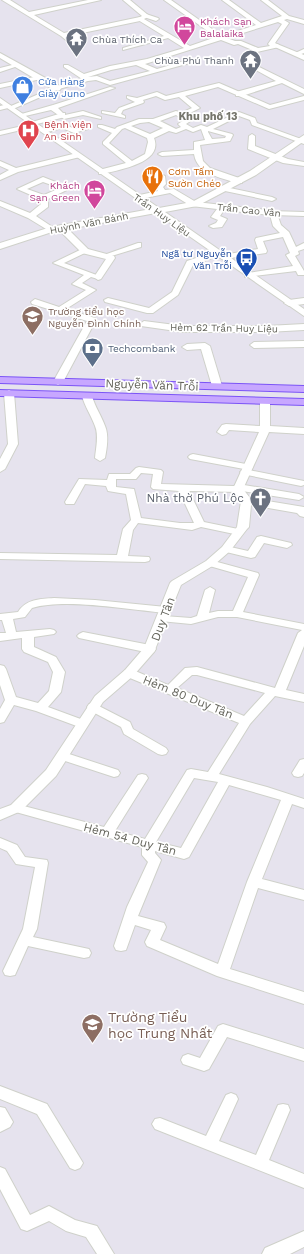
<svg xmlns="http://www.w3.org/2000/svg" width="304" height="1254" viewBox="0 0 304 1254" font-family="'Work Sans',sans-serif">
<style>
.lines{fill:none;stroke-linecap:round;stroke-linejoin:round}
.service-casing{stroke:#cfd1ca;stroke-width:2}
.minor-casing{stroke:#cfd1ca;stroke-width:2}
.tertiary-casing{stroke:#cfd1ca;stroke-width:2}
.primary-casing{stroke:#7b54f6;stroke-width:2}
.service{fill:#fff;fill-rule:evenodd}
.minor{fill:#fff;fill-rule:evenodd}
.tertiary{fill:#fff;fill-rule:evenodd}
.primary{fill:#c7a7ff;fill-rule:evenodd}
.labels{text-anchor:middle;dominant-baseline:central;stroke-width:3.5;stroke-linejoin:round;paint-order:stroke}
.far-hotel-label{font-size:10px;fill:#b23c85;stroke:#fff;text-anchor:start}
.far-worship-label{font-size:10px;fill:#5b616d;stroke:#fff;text-anchor:start}
.far-shop-label{font-size:10px;fill:#366cbe;stroke:#fff;text-anchor:start}
.far-health-label{font-size:10px;fill:#be3a42;stroke:#fff;text-anchor:start}
.far-food-label{font-size:10px;fill:#c56008;stroke:#fff;text-anchor:start}
.far-street-label{font-size:10px;fill:#64645b;stroke:#fff}
.far-transit-label{font-size:10px;fill:#164399;stroke:#fff;text-anchor:end}
.far-education-label{font-size:10px;fill:#785e54;stroke:#fff;text-anchor:start}
.far-service-label{font-size:10px;fill:#4e5e75;stroke:#fff;text-anchor:start}
.far-neighbourhood-label{font-size:11px;font-weight:bold;fill:#76766c;stroke:#fff}
.street-label{font-size:12px;fill:#64645b;stroke:#fff}
.worship-label{font-size:12px;fill:#5b616d;stroke:#fff;text-anchor:end}
.near-education-label{font-size:14px;fill:#785e54;stroke:#fff;text-anchor:start}
</style>
<rect width="100%" height="100%" fill="#e6e3ee"/>
<g class="lines">
<defs>
<g id="service">
<path d="M123,0H130L148,15V17L144,19L190,46L216,37L164,0H171L222,36L256,25L222,0H229L261,23L282,16L261,0H268L289,16L304,20V24L287,19L284,20L289,23L275,43L279,45V47L257,52L238,44L234,45L221,40L145,64L157,69L188,60L191,62L190,63L110,85L96,80L88,81L59,89L13,109L8,108L0,110V106L8,104L11,106L55,87L82,79L64,67V65H68L84,74L110,66L147,59L184,48L168,38L123,50V48L164,36L138,20V18L142,16ZM278,22L282,24L268,44L270,46L258,48L241,41H235L227,38ZM136,65L150,71L110,81L97,76L88,77L111,70Z"/>
<polygon points="304,49 304,53 296,56 293,54"/>
<polygon points="16,64 21,65 0,72 0,68"/>
<polygon points="39,76 42,78 41,79 0,88 0,84"/>
<path d="M219,83L270,105L304,96V100L269,109L218,87L185,96L200,108L186,115L192,120L186,124L193,128L201,125L207,127L239,112L255,118L257,123L304,140V144L252,125L250,120L239,116L213,129L232,134L233,135L230,141L200,145L203,161L210,168L242,179V183H236C220,177 197,174 194,154L162,156L158,154L162,152L194,150V142L205,140L201,129L193,132L186,129L176,133L169,131L154,138C164,163 118,170 102,174H99V170L126,163L103,144V142L112,133L98,127V125H102L115,129L117,127L139,119H153L176,111L181,113L192,108L179,97L165,100L156,96L143,100L144,102L143,103L123,110L121,114L125,116V118L102,113V111L115,113L119,108L135,102L127,98V96L137,98L157,92L166,96ZM176,115L184,120L178,124L181,127L176,129L160,121ZM149,122L163,128L150,134L131,126L140,123ZM125,128L147,138L148,142L145,154L132,161L109,143L122,129ZM208,132V131L226,136L225,138L212,139Z"/>
<polygon points="110,87 115,88 58,108 65,115 83,111 101,117 101,119 83,115 64,119 51,110 21,117 18,115 53,105"/>
<polygon points="36,123 38,124 38,126 0,135 0,131"/>
<polygon points="63,124 75,129 85,127 88,129 74,133 62,128 44,133 41,131"/>
<polygon points="252,134 255,136 255,146 288,159 304,162 304,166 283,163 248,149 249,136"/>
<polygon points="77,153 81,155 80,157 18,172 0,180 0,175 9,170 0,166 0,161 16,168"/>
<polygon points="158,174 161,174 165,176 166,184 163,187 165,190 174,189 196,202 276,211 281,225 289,232 296,247 304,243 304,249 298,251 299,254 295,256 304,271 304,275 298,275 296,271 245,277 245,273 248,273 293,266 286,255 290,253 283,237 263,241 267,251 266,253 223,259 219,257 223,255 258,249 255,240 256,238 280,233 273,226 270,215 224,210 220,216 227,219 222,227 213,228 209,226 216,223 218,220 211,217 217,209 191,206 170,193 135,200 135,196 158,191 155,187 158,184"/>
<path d="M43,177L71,188L48,199V207L36,216L54,228L55,230L51,232L28,218L0,206V201L30,213L41,204L40,199L17,189ZM43,182L60,188L44,195L27,189Z"/>
<polygon points="138,243 141,243 141,247 105,258 101,256"/>
<polygon points="82,249 88,249 89,251 64,263 102,277 98,279 91,277 82,283 96,290 66,309 95,318 96,320 63,382 58,385 53,382 87,321 32,304 31,302 35,299 59,307 86,290 72,284 84,275 53,263"/>
<polygon points="217,251 221,253 220,255 193,265 178,295 153,313 147,313 105,302 104,300 108,298 149,308 172,292 187,261"/>
<polygon points="144,321 183,326 267,326 304,324 304,330 267,332 183,332 141,326 140,324"/>
<polygon points="304,341 304,347 254,348 250,345 254,342"/>
<polygon points="193,454 251,465 253,467 249,470 304,481 304,485 301,486 242,474 240,472 244,469 190,459 188,457 190,455"/>
<path d="M139,467L161,470L163,472L161,484L234,486L238,484L299,494L304,497L299,500L242,491L238,492L189,491L204,522L243,530L244,532L239,535L201,527L192,530L138,523L133,530L128,556L149,557L150,559L149,561L145,562L0,559V553L117,555L123,529L131,520L126,494L108,491L106,486L85,484L74,504H66L65,502L79,479L107,480L109,474H130L136,468ZM141,473L153,474L151,487L153,489L179,491L194,523H180L141,518L134,489L116,487V479H136Z"/>
<polygon points="261,536 291,543 292,545 287,548 264,543 255,557 251,558 222,551 221,549 226,546 248,551 257,537"/>
<path d="M210,560L258,573L259,575L243,612L304,624V646L286,690L304,694V702L275,696L250,724L219,774L267,787L304,799V808L292,804L262,879L304,890V900L258,888L230,969L304,992V1004L217,976L147,946L145,942L151,930L135,925L126,950L121,951L116,950L114,946L127,907L148,862L142,855V847L12,811L10,808L12,805L16,804L104,827L138,775L142,774L146,775L148,778L115,831L145,839L187,770L191,769L208,772L239,723L125,676L123,673L125,670H133L168,685L185,668L197,667L275,688L298,633L302,630L237,617H218L191,624L160,621L159,619L160,617L164,616L191,618L197,616L205,590L210,587L215,590L209,613L218,611H233L248,577L206,565L205,563ZM192,675H197L265,693L244,716L177,688ZM194,778L218,782L181,848L156,842ZM229,785L281,800L247,882L218,964L160,940L166,927L164,923L138,916L161,860L155,853V851L184,859L189,857Z"/>
<path d="M54,598L95,600L166,607L171,610L166,613C130,610 66,598 32,608L25,617L13,619L16,632L50,629L54,630L56,632L54,634L34,637V647L56,657L65,672L61,692L48,707L86,721L88,724L86,727L82,728L36,711L14,705L4,722L0,723V709L5,700L0,685V665L4,666L6,669L16,697L38,703L49,691L53,672L48,662L24,652L22,649V638L0,641V633H6L2,620H0V614L18,612C26,599 40,599 54,598Z"/>
<polygon points="83,632 150,645 154,646 156,649 154,652 150,653 79,638 77,636 79,634"/>
<polygon points="93,703 130,722 133,729 166,748 168,751 166,754 162,755 158,754 124,734 121,727 89,710 87,707 89,704"/>
<polygon points="63,752 118,770 120,773 118,776 114,777 59,759 57,756 59,753"/>
<polygon points="304,759 304,773 302,776 298,777 294,776 292,773 300,760"/>
<polygon points="0,838 17,845 25,857 47,860 48,863 37,929 33,937 89,949 91,953 89,957 84,958 28,946 15,975 10,976 5,975 3,971 23,929 35,867 16,864 7,851 0,848"/>
<polygon points="223,1024 304,1049 304,1061 227,1037 209,1069 204,1071 183,1064 181,1060 183,1056 188,1054 200,1058 218,1026"/>
<polygon points="0,1086 47,1104 80,1158 83,1163 80,1168 75,1170 70,1168 37,1114 0,1099"/>
<polygon points="231,1093 236,1095 238,1099 219,1141 256,1155 278,1105 283,1104 288,1105 290,1110 269,1160 304,1174 304,1188 155,1129 152,1124 155,1119 160,1118 206,1136 226,1095"/>
<polygon points="0,1107 5,1108 13,1122 10,1127 0,1132"/>
<polygon points="0,1167 5,1169 30,1215 49,1206 75,1220 97,1226 114,1254 97,1254 86,1237 66,1231 49,1221 27,1231 21,1229 0,1189"/>
</g>
<g id="minor">
<polygon points="2,0 10,0 29,12 88,0 101,0 34,15 64,33 140,17 143,19 140,21 68,36 80,47 81,48 78,50 61,36"/>
<polygon points="146,14 158,18 159,19 156,21 144,17 144,15"/>
<polygon points="277,44 304,55 304,60 275,47 274,46"/>
<polygon points="0,53 60,86 61,88 60,90 54,90 0,58"/>
<polygon points="247,61 304,89 304,94 282,83 242,96 236,96 236,92 276,81 245,64 245,62"/>
<polygon points="62,113 65,113 65,117 33,125 29,123"/>
<polygon points="222,187 225,187 272,197 276,199 272,201 225,191 222,191"/>
<polygon points="270,211 304,212 304,216 273,215 269,213"/>
<polygon points="62,225 65,226 88,249 114,256 115,258 101,279 98,280 94,277 106,259 82,253 59,230 58,228 59,226"/>
<polygon points="304,298 304,304 289,306 284,303 289,300"/>
<polygon points="205,343 210,346 222,386 220,388 214,388 212,386 201,349 187,350 182,347 187,344"/>
<polygon points="9,390 14,393 18,444 5,469 0,472 0,459 8,444 4,393"/>
<path d="M87,393L92,396C95,407 101,415 105,426C109,435 107,448 105,458L100,461L95,458C96,448 99,435 95,426C91,415 85,407 82,396Z"/>
<polygon points="265,398 270,401 270,426 304,428 304,434 269,432 243,489 250,498 304,507 304,517 300,516 297,513 251,505 249,527 247,529 230,551 214,565 181,585 154,652 133,676 103,702 56,776 21,811 0,820 0,809 11,805 46,770 95,696 125,670 144,648 170,583 172,581 206,561 222,547 237,527 241,501 233,489 259,432 229,430 226,434 222,435 217,432 222,425 226,424 260,426 260,401"/>
</g>
<g id="tertiary">
<polygon points="0,98 159,208 192,202 250,171 304,135 304,141 256,175 197,206 165,212 304,309 304,316 156,213 52,232 0,249 0,243 51,227 151,209 0,103"/>
<polygon points="304,1231 304,1247 290,1254 262,1254 265,1248"/>
</g>
<g id="primary">
<polygon points="0,377 304,386 304,392 0,383"/>
<polygon points="0,390 304,399 304,405 0,396"/>
</g>
</defs>
<use href="#service" class="service-casing"/>
<use href="#minor" class="minor-casing"/>
<use href="#tertiary" class="tertiary-casing"/>
<use href="#primary" class="primary-casing"/>
<use href="#service" class="service"/>
<use href="#minor" class="minor"/>
<use href="#tertiary" class="tertiary"/>
<use href="#primary" class="primary"/>
</g>
<defs>
<symbol id="hotel-pin" viewBox="-11 -11 22 30"><path d="M0 17L-7.5 6A9.5 9.5 0 1 1 7.5 6Z" fill="#d1479c" stroke="#fff"/><path d="M-6-4.5h1.5V1H6V5H4.5V3h-9V5H-6ZM-4 0a1.8 1.8 0 1 1 3.6 0ZM.5 0V-2.5h3Q6-2.5 6 0Z" fill="#fff"/></symbol>
<symbol id="temple-pin" viewBox="-11 -11 22 30"><path d="M0 17L-7.5 6A9.5 9.5 0 1 1 7.5 6Z" fill="#6b7280" stroke="#fff"/><path d="M0-6L5-2H3V0L6.5 2.5H4V6H1.5V3h-3V6H-4V2.5H-6.5L-3 0V-2H-5Z" fill="#fff"/></symbol>
<symbol id="shop-pin" viewBox="-11 -11 22 30"><path d="M0 17L-7.5 6A9.5 9.5 0 1 1 7.5 6Z" fill="#3f7fe0" stroke="#fff"/><path d="M-5-2.5h2.3a2.7 3.5 0 0 1 5.4 0H5L5.5 6h-11ZM-1.5-2.5h3a1.5 2.3 0 0 0-3 0Z" fill="#fff"/></symbol>
<symbol id="hospital-pin" viewBox="-11 -11 22 30"><path d="M0 17L-7.5 6A9.5 9.5 0 1 1 7.5 6Z" fill="#e0444e" stroke="#fff"/><path d="M-5-5h3v3.5h4V-5h3V5h-3V1.5h-4V5h-3Z" fill="#fff"/></symbol>
<symbol id="restaurant-pin" viewBox="-11 -11 22 30"><path d="M0 17L-7.5 6A9.5 9.5 0 1 1 7.5 6Z" fill="#e8710a" stroke="#fff"/><path d="M-5-6h1v4h1v-4h1v4h1v-4h1v5L-1.5 .5V6h-2V.5L-5-1ZM5-6V6H3V1.5H1.5Q1.5-4 5-6Z" fill="#fff"/></symbol>
<symbol id="bus-pin" viewBox="-11 -11 22 30"><path d="M0 17L-7.5 6A9.5 9.5 0 1 1 7.5 6Z" fill="#1a4fb4" stroke="#fff"/><path d="M-5-6H5V4H4V6H2V4H-2V6H-4V4H-5ZM-3.5-4V0h7V-4ZM-3.5 1.2v1.5H-2V1.2ZM2 1.2v1.5H3.5V1.2Z" fill="#fff"/></symbol>
<symbol id="school-pin" viewBox="-11 -11 22 30"><path d="M0 17L-7.5 6A9.5 9.5 0 1 1 7.5 6Z" fill="#8d6e63" stroke="#fff"/><path d="M0-5L7-2L0 1L-7-2ZM-4 1L0 2.5L4 1V4Q0 6-4 4Z" fill="#fff"/></symbol>
<symbol id="bank-pin" viewBox="-11 -11 22 30"><path d="M0 17L-7.5 6A9.5 9.5 0 1 1 7.5 6Z" fill="#5c6f8a" stroke="#fff"/><path d="M-6-4H6V4H-6ZM0-2.3a2.3 2.3 0 1 0 0 4.6a2.3 2.3 0 1 0 0-4.6Z" fill="#fff"/></symbol>
<symbol id="church-pin" viewBox="-11 -11 22 30"><path d="M0 17L-7.5 6A9.5 9.5 0 1 1 7.5 6Z" fill="#6b7280" stroke="#fff"/><path d="M-1.2-6h2.4v3.5h3.3v2.4h-3.3V6h-2.4V-.1h-3.3v-2.4h3.3Z" fill="#fff"/></symbol>
</defs>
<g fill-rule="evenodd">
<use href="#hotel-pin" x="172" y="14" width="25" height="34"/>
<use href="#temple-pin" x="64" y="26" width="25" height="34"/>
<use href="#temple-pin" x="238" y="48" width="25" height="34"/>
<use href="#shop-pin" x="10" y="74" width="25" height="34"/>
<use href="#hospital-pin" x="16" y="118" width="25" height="34"/>
<use href="#restaurant-pin" x="140" y="164" width="25" height="34"/>
<use href="#hotel-pin" x="82" y="178" width="25" height="34"/>
<use href="#bus-pin" x="234" y="246" width="25" height="34"/>
<use href="#school-pin" x="20" y="304" width="25" height="34"/>
<use href="#bank-pin" x="80" y="336" width="25" height="34"/>
<use href="#church-pin" x="248" y="486" width="25" height="34"/>
<use href="#school-pin" x="80" y="1012" width="25" height="34"/>
</g>
<g class="labels">
<g class="far-hotel-label">
<text x="200" y="21">Khách Sạn<tspan x="200" dy="12">Balalaika</tspan></text>
<text x="80" y="185" text-anchor="end">Khách<tspan x="80" dy="12">Sạn Green</tspan></text>
</g>
<g class="far-worship-label">
<text x="92" y="39">Chùa Thích Ca</text>
<text x="234" y="60" text-anchor="end">Chùa Phú Thanh</text>
</g>
<g class="far-shop-label">
<text x="38" y="81">Cửa Hàng<tspan x="38" dy="12">Giày Juno</tspan></text>
</g>
<g class="far-health-label">
<text x="44" y="124">Bệnh viện<tspan x="44" dy="12">An Sinh</tspan></text>
</g>
<g class="far-food-label">
<text x="168" y="171">Cơm Tấm<tspan x="168" dy="12">Sườn Chéo</tspan></text>
</g>
<g class="far-street-label">
<text transform="translate(249 210) rotate(6)">Trần Cao Vân</text>
<text transform="translate(162 215) rotate(35)">Trần Huy Liệu</text>
<text transform="translate(89 223) rotate(-11)">Huỳnh Văn Bánh</text>
<text transform="translate(224 328) rotate(1)">Hẻm 62 Trần Huy Liệu</text>
</g>
<g class="far-transit-label">
<text x="232" y="253">Ngã tư Nguyễn<tspan x="232" dy="12">Văn Trỗi</tspan></text>
</g>
<g class="far-education-label">
<text x="48" y="311">Trường tiểu học<tspan x="48" dy="12">Nguyễn Đình Chính</tspan></text>
</g>
<g class="far-service-label">
<text x="108" y="348">Techcombank</text>
</g>
<g class="far-neighbourhood-label">
<text x="208" y="116">Khu phố 13</text>
</g>
<g class="street-label">
<text transform="translate(152 385) rotate(2)">Nguyễn Văn Trỗi</text>
<text transform="translate(163 619) rotate(-69)">Duy Tân</text>
<text transform="translate(188 697) rotate(22)">Hẻm 80 Duy Tân</text>
<text transform="translate(130 839) rotate(15)">Hẻm 54 Duy Tân</text>
</g>
<g class="worship-label">
<text x="244" y="498">Nhà thờ Phú Lộc</text>
</g>
<g class="near-education-label">
<text x="108" y="1017">Trường Tiểu<tspan x="108" dy="16">học Trung Nhất</tspan></text>
</g>
</g>
</svg>
